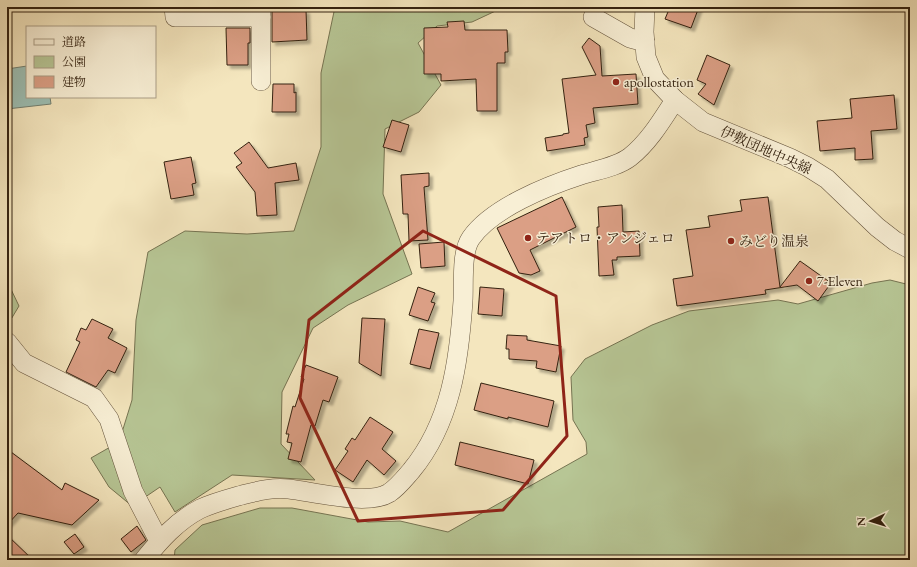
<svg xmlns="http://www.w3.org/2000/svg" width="917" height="567" viewBox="0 0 917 567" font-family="'EB Garamond','Noto Serif JP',serif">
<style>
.green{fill:#b7c695;stroke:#767452}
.water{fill:#9cbfb4;stroke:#728072}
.building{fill:#db9f85;stroke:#342210;filter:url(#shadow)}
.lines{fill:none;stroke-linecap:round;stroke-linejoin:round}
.minor-casing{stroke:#64533c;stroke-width:20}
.minor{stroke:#f8efd5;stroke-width:19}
.marked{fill:none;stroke:#8f2418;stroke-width:3;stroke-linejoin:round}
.poi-dot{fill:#8f2418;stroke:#f8efd5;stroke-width:1.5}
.labels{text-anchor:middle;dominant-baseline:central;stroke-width:3;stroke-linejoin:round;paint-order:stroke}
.poi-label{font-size:14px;fill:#342210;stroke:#f8efd5;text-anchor:start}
.street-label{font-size:14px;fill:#342210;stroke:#f8efd5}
</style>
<defs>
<filter id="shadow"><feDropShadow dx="3.5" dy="3.5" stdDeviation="1" flood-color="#0004"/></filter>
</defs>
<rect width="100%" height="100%" fill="#f4e6be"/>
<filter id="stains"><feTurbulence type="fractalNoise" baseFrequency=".005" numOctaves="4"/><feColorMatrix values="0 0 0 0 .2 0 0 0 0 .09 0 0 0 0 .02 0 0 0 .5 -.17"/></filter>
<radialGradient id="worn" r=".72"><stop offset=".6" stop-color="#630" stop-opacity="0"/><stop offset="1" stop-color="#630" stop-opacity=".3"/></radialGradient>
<g class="green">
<polygon points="335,7 504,7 472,22 437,26 418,43 441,85 419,112 385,129 383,194 412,274 348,305 313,328 282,392 281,444 315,480 232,475 175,512 160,487 132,506 109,487 91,458 119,442 132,400 136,320 148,252 185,231 247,234 294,231 321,147 321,73"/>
<polygon points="890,280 910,285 910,560 174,560 175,550 202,525 260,508 292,508 368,522 400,521 448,532 587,454 586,442 573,420 571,377 585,359 652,325 689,311 778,300 798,304 872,283"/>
<polygon points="7,283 8,283 19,306 7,326"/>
</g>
<polygon class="water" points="27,66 27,97 50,97 51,104 7,109 7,69"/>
<g class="building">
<polygon points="670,7 699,7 691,28 665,19"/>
<polygon points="306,10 307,40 272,42 272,11"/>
<polygon points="464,21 465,30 507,30 508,52 505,52 505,63 497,63 497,111 477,111 476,79 441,81 441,74 424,74 424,28 448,27 447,22"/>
<polygon points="226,28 250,28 250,43 248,43 248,65 227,65"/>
<polygon points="589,38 600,46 602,76 636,74 638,104 593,108 595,123 586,125 588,137 584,138 585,145 547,151 545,138 563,135 563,134 569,133 562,79 596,75 582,47"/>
<polygon points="707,55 730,65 714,105 698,94 706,84 697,80"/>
<polygon points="273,84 294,84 294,93 296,92 296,112 272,112"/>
<polygon points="894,95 897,129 871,131 873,159 855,160 855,148 820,151 817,121 852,118 850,99"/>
<polygon points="392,120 409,125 401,152 383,147"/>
<polygon points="249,142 268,168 296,163 299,180 275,183 277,215 257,216 255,192 236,167 242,163 234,153"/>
<polygon points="191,157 196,183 192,184 194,195 171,199 164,162"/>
<polygon points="429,173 429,186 424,187 428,240 409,241 408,214 403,214 401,175"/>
<polygon points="562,197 576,227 530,250 540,271 531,275 519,273 497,228"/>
<polygon points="768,197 780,287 800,261 831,283 818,301 797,285 765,290 766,294 677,306 673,279 693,276 686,230 710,227 708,216 742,211 740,200"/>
<polygon points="622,205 623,232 639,231 640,256 617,257 617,260 612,260 614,275 599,276 597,227 599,227 598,207"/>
<polygon points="444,242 445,266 421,268 419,244"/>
<polygon points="418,287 435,293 431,302 435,303 428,321 409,315"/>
<polygon points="480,287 504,289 502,316 478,314"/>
<polygon points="362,318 385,319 381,376 359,363"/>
<polygon points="92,319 113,329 108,338 127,348 115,373 108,370 96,387 66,372 80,342 76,340 81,328 86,330"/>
<polygon points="419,329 439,333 430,369 410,364"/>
<polygon points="507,335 527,336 527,340 561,346 556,372 536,368 537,361 509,359 509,349 506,349"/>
<polygon points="306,365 338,377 329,402 323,400 315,426 311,425 301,462 288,459 292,443 287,442 289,434 286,434 293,406 295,407 304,379 301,377"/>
<polygon points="481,383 554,401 548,427 508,417 508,419 474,410"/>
<polygon points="370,417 393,432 382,449 396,461 384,475 367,460 353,482 335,470 348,451 345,449 352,438 355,440"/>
<polygon points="460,442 534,460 528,484 455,465"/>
<polygon points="7,449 62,490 65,483 99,500 72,525 18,513 7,525"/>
<polygon points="137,526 146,540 131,552 121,539"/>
<polygon points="75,534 84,547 74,554 64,542"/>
<polygon points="7,535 33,560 7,560"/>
</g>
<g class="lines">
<defs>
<g id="minor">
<polyline points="174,7 175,17 261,17"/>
<polyline points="261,7 261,81"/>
<polyline points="645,7 644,32 646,57 655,79 675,100 703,122 790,158 808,167 827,179 877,227 895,241 910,249"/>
<polyline points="593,17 630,38 645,42"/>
<polyline points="7,342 24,363 94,398 109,419 133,491 159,541"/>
<path d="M144,560C160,540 177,521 200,509C213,503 228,499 242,495C258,491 273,487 289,489C314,492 368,506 389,493C398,487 404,479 411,471C451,423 459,361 463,301C464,283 461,252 471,238C492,208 547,186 581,175C597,170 617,167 630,157C649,142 662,120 675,100"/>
</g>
</defs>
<use href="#minor" class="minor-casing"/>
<use href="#minor" class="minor"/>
</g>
<path class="marked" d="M423,231L556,296L567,436L503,510L358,521L300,398L309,320Z"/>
<g class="poi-dot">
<circle cx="616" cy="82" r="4"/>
<circle cx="528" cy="238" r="4"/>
<circle cx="731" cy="241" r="4"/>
<circle cx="809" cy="281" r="4"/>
</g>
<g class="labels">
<g class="poi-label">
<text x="624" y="82">apollostation</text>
<text x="536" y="238">テアトロ・アンジェロ</text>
<text x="739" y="241">みどり温泉</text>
<text x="817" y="281">7-Eleven</text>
</g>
<g class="street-label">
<text transform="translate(766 150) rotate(24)">伊敷団地中央線</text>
</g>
</g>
<rect width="917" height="567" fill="none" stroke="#f4e6be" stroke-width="24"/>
<rect x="8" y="8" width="901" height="551" fill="none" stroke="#342210" stroke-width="2"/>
<rect x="12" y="12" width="893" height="543" fill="none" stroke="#342210"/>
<rect x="26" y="26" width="130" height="72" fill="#f8efd5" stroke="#aa9d86"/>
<rect x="34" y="39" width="20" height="6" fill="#f8efd5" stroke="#aa9d86"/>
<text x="62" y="46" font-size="12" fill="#342210">道路</text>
<rect x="34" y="56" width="20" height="12" fill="#b7c695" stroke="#aa9d86"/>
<text x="62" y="66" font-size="12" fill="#342210">公園</text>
<rect x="34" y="76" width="20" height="12" fill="#db9f85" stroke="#aa9d86"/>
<text x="62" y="86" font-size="12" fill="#342210">建物</text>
<g transform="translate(871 521) rotate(266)" stroke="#f8efd5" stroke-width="3" paint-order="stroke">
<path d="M0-3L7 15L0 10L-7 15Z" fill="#342210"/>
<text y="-6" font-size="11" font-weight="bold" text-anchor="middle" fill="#342210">N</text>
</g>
<rect width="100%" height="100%" filter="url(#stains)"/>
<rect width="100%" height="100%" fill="url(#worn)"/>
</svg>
